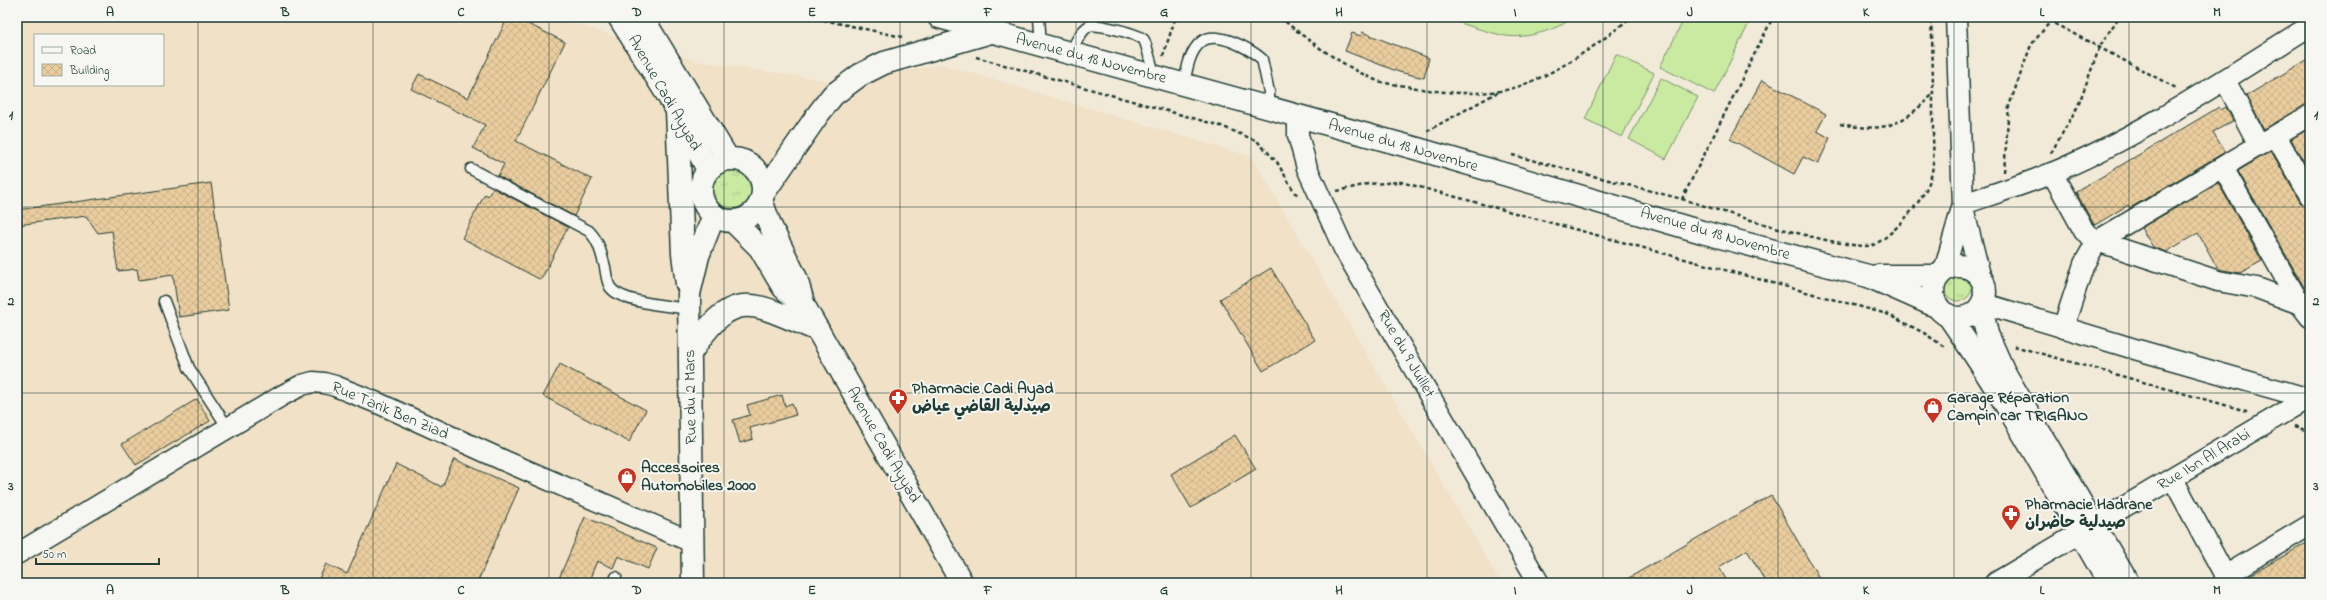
<svg xmlns="http://www.w3.org/2000/svg" width="2327" height="600" viewBox="0 0 2327 600" font-family="'Indie Flower','Playpen Sans Arabic',sans-serif">
<style>
.built{fill:#f0e1c7;fill-rule:evenodd}
.grass{fill:url(#grass-tufts);stroke:#74936a}
.pitch{fill:#cae9a1;stroke:#74936a}
.building{fill:url(#building-cross-hatch);stroke:#1f3d34}
.lines{fill:none;stroke-linecap:round;stroke-linejoin:round}
.lane-casing{stroke:#1f3d34;stroke-width:13}
.street-casing{stroke:#1f3d34;stroke-width:23}
.secondary-casing{stroke:#1f3d34;stroke-width:25}
.path{stroke:#1f3d34;stroke-width:2.5;stroke-dasharray:4 3;stroke-linecap:butt}
.lane{stroke:#f6f6f2;stroke-width:10}
.street{stroke:#f6f6f2;stroke-width:20}
.secondary{stroke:#f6f6f2;stroke-width:22}
.grid{fill:none;stroke:#1f3d34;stroke-width:1;stroke-opacity:0.55}
.labels{text-anchor:middle;dominant-baseline:central;stroke-width:4;stroke-linejoin:round;paint-order:stroke}
.street-label{font-size:16px;fill:#1f3d34;stroke:#f6f6f2}
.poi-label{font-size:16px;font-weight:bold;fill:#1f3d34;stroke:#f6f6f2;text-anchor:start}
.neatline{fill:none;stroke:#1f3d34;stroke-width:1.5}
.grid-label{font-size:13px;text-anchor:middle;font-weight:bold;fill:#1f3d34}
</style>
<defs>
<pattern id="grass-tufts" width="24" height="20" patternUnits="userSpaceOnUse"><rect width="24" height="20" fill="#cae9a1"/><path d="M3 7l-1-3M5 7V3M7 7l1-3M15 17l-1-3M17 17v-4M19 17l1-3" fill="none" stroke="#adc98b"/></pattern>
<pattern id="building-cross-hatch" width="8" height="8" patternUnits="userSpaceOnUse"><rect width="8" height="8" fill="#eacd9e"/><path d="M0 0l8 8M0 8l8-8" fill="none" stroke="#c8b189"/></pattern>
</defs>
<rect width="100%" height="100%" fill="#f2ead9"/>
<filter id="ink" filterUnits="userSpaceOnUse"><feTurbulence type="fractalNoise" baseFrequency=".025" numOctaves="2"/><feDisplacementMap in="SourceGraphic" scale="8" xChannelSelector="R" yChannelSelector="G"/><feConvolveMatrix kernelMatrix="1 2 1 2 8 2 1 2 1" color-interpolation-filters="sRGB"/></filter>
<g filter="url(#ink)">
<path class="built" d="M17,17H553L696,61L844,83L942,64L1252,157L1501,583H17ZM35,35H163V85H35Z"/>
<g class="grass">
<circle cx="733" cy="190" r="26"/>
<circle cx="1958" cy="287" r="14"/>
</g>
<g class="pitch">
<path d="M1441,17H1574C1557,30 1527,39 1506,36C1485,32 1462,23 1441,17Z"/>
<polygon points="1685,17 1752,17 1714,94 1660,67"/>
<polygon points="1616,54 1654,73 1622,137 1585,119"/>
<polygon points="1661,78 1698,97 1666,159 1629,139"/>
</g>
<g class="building">
<polygon points="508,17 514,17 565,42 516,141 592,179 574,216 498,176 504,164 473,148 485,125 411,89 419,74 468,98"/>
<polygon points="1362,32 1429,58 1424,78 1399,72 1345,51 1352,33 1361,36"/>
<polygon points="2310,58 2310,104 2264,129 2246,96"/>
<polygon points="1762,80 1826,114 1817,131 1830,138 1818,164 1803,157 1794,174 1730,139"/>
<polygon points="2219,107 2221,110 2226,107 2233,121 2213,132 2225,152 2130,208 2128,205 2095,225 2093,223 2076,192"/>
<polygon points="2310,128 2310,173 2291,139"/>
<polygon points="2271,151 2300,202 2310,207 2310,283 2304,287 2238,171"/>
<polygon points="211,183 229,310 179,317 173,275 139,280 137,269 118,271 112,231 98,233 86,216 17,225 17,210"/>
<polygon points="2218,183 2262,261 2240,273 2218,269 2198,233 2166,252 2153,247 2141,228"/>
<polygon points="493,188 568,227 541,280 462,238 485,194 488,196"/>
<polygon points="1271,268 1315,340 1263,371 1220,299"/>
<polygon points="560,364 646,410 629,442 543,396"/>
<polygon points="782,395 785,406 792,403 796,415 750,428 753,439 740,443 733,420 750,415 747,405"/>
<polygon points="197,399 210,421 136,465 122,444"/>
<polygon points="1235,435 1256,469 1191,508 1171,474"/>
<polygon points="454,459 519,488 477,583 317,583 326,564 347,574 396,464 442,487"/>
<polygon points="1771,495 1822,583 1766,583 1747,550 1719,567 1728,583 1620,583"/>
<polygon points="585,517 657,548 648,569 618,556 613,568 597,561 588,583 557,583"/>
<polygon points="2310,541 2310,583 2240,583 2240,581"/>
</g>
<g class="lines">
<defs>
<g id="lane">
<polyline points="1039,17 1041,46"/>
<path d="M1070,54C1074,46 1080,31 1089,26C1095,23 1140,34 1144,40C1147,45 1152,69 1155,76"/>
<path d="M1184,84C1187,70 1189,52 1201,42C1216,29 1250,49 1262,59L1269,92V108"/>
<path d="M471,169L589,231C599,241 601,253 605,267C606,273 607,282 610,287C621,303 670,306 689,309"/>
<polyline points="164,301 189,368 228,428"/>
<polyline points="616,583 616,577"/>
</g>
<g id="street">
<polyline points="2225,80 2259,145"/>
<polyline points="1298,116 1298,135 1307,168 1344,249 1539,583"/>
<polyline points="2276,136 2310,196"/>
<polyline points="2223,168 2300,304 2310,317"/>
<polyline points="2052,173 2084,231 2097,241 2218,281 2257,288 2300,304 2310,300"/>
<path d="M1963,204C1993,194 2023,185 2052,173C2143,135 2226,78 2310,26"/>
<polyline points="1963,208 1981,279"/>
<polyline points="1944,271 1963,204 1956,17"/>
<polyline points="1982,303 2138,350 2310,399"/>
<polyline points="2063,328 2084,264 2097,241 2310,115"/>
<polyline points="2173,479 2229,583"/>
<polyline points="17,554 283,395 302,385 313,382 324,383 335,386 380,404 505,461 692,542"/>
<polyline points="2225,576 2310,525"/>
<polyline points="1995,583 2310,397"/>
</g>
<g id="secondary">
<polyline points="619,17 677,110 708,170"/>
<polyline points="642,17 728,159"/>
<polyline points="939,17 1418,149 1702,232 1868,276 1938,307"/>
<polyline points="677,110 683,254 687,284"/>
<circle cx="732" cy="190" r="31"/>
<polyline points="763,194 819,113 833,95 860,75 884,63 991,32"/>
<polyline points="761,200 770,225 796,278 804,306 962,583"/>
<polyline points="733,221 760,248 783,287 803,306"/>
<circle cx="1959" cy="292" r="26"/>
<polyline points="1877,276 1938,276"/>
<polyline points="1981,306 1987,334 2004,372 2128,583"/>
<path d="M1948,315C2008,401 2057,493 2109,583"/>
<path d="M691,352C735,284 753,304 818,330"/>
<polyline points="693,583 689,294 698,256 714,215"/>
</g>
</defs>
<use href="#lane" class="lane-casing"/>
<use href="#street" class="street-casing"/>
<use href="#secondary" class="secondary-casing"/>
<g class="path">
<polyline points="810,17 902,37"/>
<path d="M1280,17C1308,41 1339,63 1373,79C1384,84 1400,85 1412,87C1440,93 1471,95 1500,91C1541,85 1600,44 1631,17"/>
<polyline points="2042,17 2176,88"/>
<polyline points="1163,56 1174,22 1177,17"/>
<polyline points="976,57 1221,126 1257,141 1277,162 1295,193 1299,195"/>
<path d="M1840,124C1885,133 1901,126 1933,94"/>
<polyline points="1427,131 1500,91"/>
<polyline points="2051,153 2078,106 2100,46 2119,17"/>
<polyline points="1512,155 1682,199 1773,17"/>
<polyline points="2004,172 2009,106 2031,45 2050,22 2056,17"/>
<polyline points="1337,191 1368,184 1401,182 1887,314 1924,333 1946,348"/>
<path d="M1682,199C1712,208 1850,253 1873,245C1892,237 1924,200 1930,180C1935,165 1933,145 1933,129C1933,98 1933,67 1932,35L1930,17"/>
<polyline points="2014,346 2250,412"/>
<polyline points="2294,426 2310,432"/>
</g>
<use href="#lane" class="lane"/>
<use href="#street" class="street"/>
<use href="#secondary" class="secondary"/>
</g>
</g>
<path class="grid" d="M198,17V583M373,17V583M549,17V583M724,17V583M900,17V583M1076,17V583M1251,17V583M1427,17V583M1603,17V583M1778,17V583M1954,17V583M2129,17V583M17,207H2310M17,393H2310"/>
<defs>
<symbol id="pharmacy-pin" viewBox="-11 -11 22 30"><path d="M0 17L-7.5 6A9.5 9.5 0 1 1 7.5 6Z" fill="#c8321e" stroke="#f6f6f2"/><path d="M-2-6h4v4h4v4h-4v4h-4v-4h-4v-4h4Z" fill="#fff"/></symbol>
<symbol id="shop-pin" viewBox="-11 -11 22 30"><path d="M0 17L-7.5 6A9.5 9.5 0 1 1 7.5 6Z" fill="#c8321e" stroke="#f6f6f2"/><path d="M-5-2.5h2.3a2.7 3.5 0 0 1 5.4 0H5L5.5 6h-11ZM-1.5-2.5h3a1.5 2.3 0 0 0-3 0Z" fill="#fff"/></symbol>
</defs>
<g fill-rule="evenodd">
<use href="#pharmacy-pin" x="887" y="387" width="22" height="30"/>
<use href="#shop-pin" x="1922" y="396" width="22" height="30"/>
<use href="#shop-pin" x="616" y="466" width="22" height="30"/>
<use href="#pharmacy-pin" x="2000" y="503" width="22" height="30"/>
</g>
<g class="labels">
<g class="street-label">
<text transform="translate(1091 59) rotate(15)">Avenue du 18 Novembre</text>
<text transform="translate(664 93) rotate(60)">Avenue Cadi Ayyad</text>
<text transform="translate(1403 146) rotate(16)">Avenue du 18 Novembre</text>
<text transform="translate(1715 234) rotate(16)">Avenue du 18 Novembre</text>
<text transform="translate(1406 354) rotate(60)">Rue du 9 Juillet</text>
<text transform="translate(691 397) rotate(-91)">Rue du 2 Mars</text>
<text transform="translate(390 411) rotate(23)">Rue Tarik Ben Ziad</text>
<text transform="translate(883 445) rotate(60)">Avenue Cadi Ayyad</text>
<text transform="translate(2204 460) rotate(-31)">Rue Ibn Al Arabi</text>
</g>
<g class="poi-label">
<text x="912" y="389">Pharmacie Cadi Ayad<tspan x="912" dy="18">صيدلية القاضي عياض</tspan></text>
<text x="1947" y="398">Garage Réparation<tspan x="1947" dy="18">Campin car TRIGANO</tspan></text>
<text x="641" y="468">Accessoires<tspan x="641" dy="18">Automobiles 2000</tspan></text>
<text x="2025" y="505">Pharmacie Hadrane<tspan x="2025" dy="18">صيدلية حاضران</tspan></text>
</g>
</g>
<rect width="2327" height="600" fill="none" stroke="#f6f6f2" stroke-width="44"/>
<rect x="34" y="34" width="130" height="52" fill="#f6f6f2" stroke="#a0aca6"/>
<rect x="42" y="47" width="20" height="6" fill="#f6f6f2" stroke="#a0aca6"/>
<text x="70" y="54" font-size="12" fill="#1f3d34">Road</text>
<rect x="42" y="64" width="20" height="12" fill="url(#building-cross-hatch)" stroke="#a0aca6"/>
<text x="70" y="74" font-size="12" fill="#1f3d34">Building</text>
<path d="M36 558v6h123v-6" fill="none" stroke="#1f3d34" stroke-width="2"/>
<text x="42" y="558" font-size="12" fill="#1f3d34" stroke="#f6f6f2" stroke-width="3" paint-order="stroke">50 m</text>
<rect x="22" y="22" width="2283" height="556" class="neatline"/>
<g class="grid-label">
<text x="110" y="16">A</text>
<text x="285" y="16">B</text>
<text x="461" y="16">C</text>
<text x="637" y="16">D</text>
<text x="812" y="16">E</text>
<text x="988" y="16">F</text>
<text x="1164" y="16">G</text>
<text x="1339" y="16">H</text>
<text x="1515" y="16">I</text>
<text x="1690" y="16">J</text>
<text x="1866" y="16">K</text>
<text x="2042" y="16">L</text>
<text x="2217" y="16">M</text>
<text x="11" y="119">1</text>
<text x="2316" y="119">1</text>
<text x="11" y="305">2</text>
<text x="2316" y="305">2</text>
<text x="11" y="490">3</text>
<text x="2316" y="490">3</text>
<text x="110" y="594">A</text>
<text x="285" y="594">B</text>
<text x="461" y="594">C</text>
<text x="637" y="594">D</text>
<text x="812" y="594">E</text>
<text x="988" y="594">F</text>
<text x="1164" y="594">G</text>
<text x="1339" y="594">H</text>
<text x="1515" y="594">I</text>
<text x="1690" y="594">J</text>
<text x="1866" y="594">K</text>
<text x="2042" y="594">L</text>
<text x="2217" y="594">M</text>
</g>
</svg>
